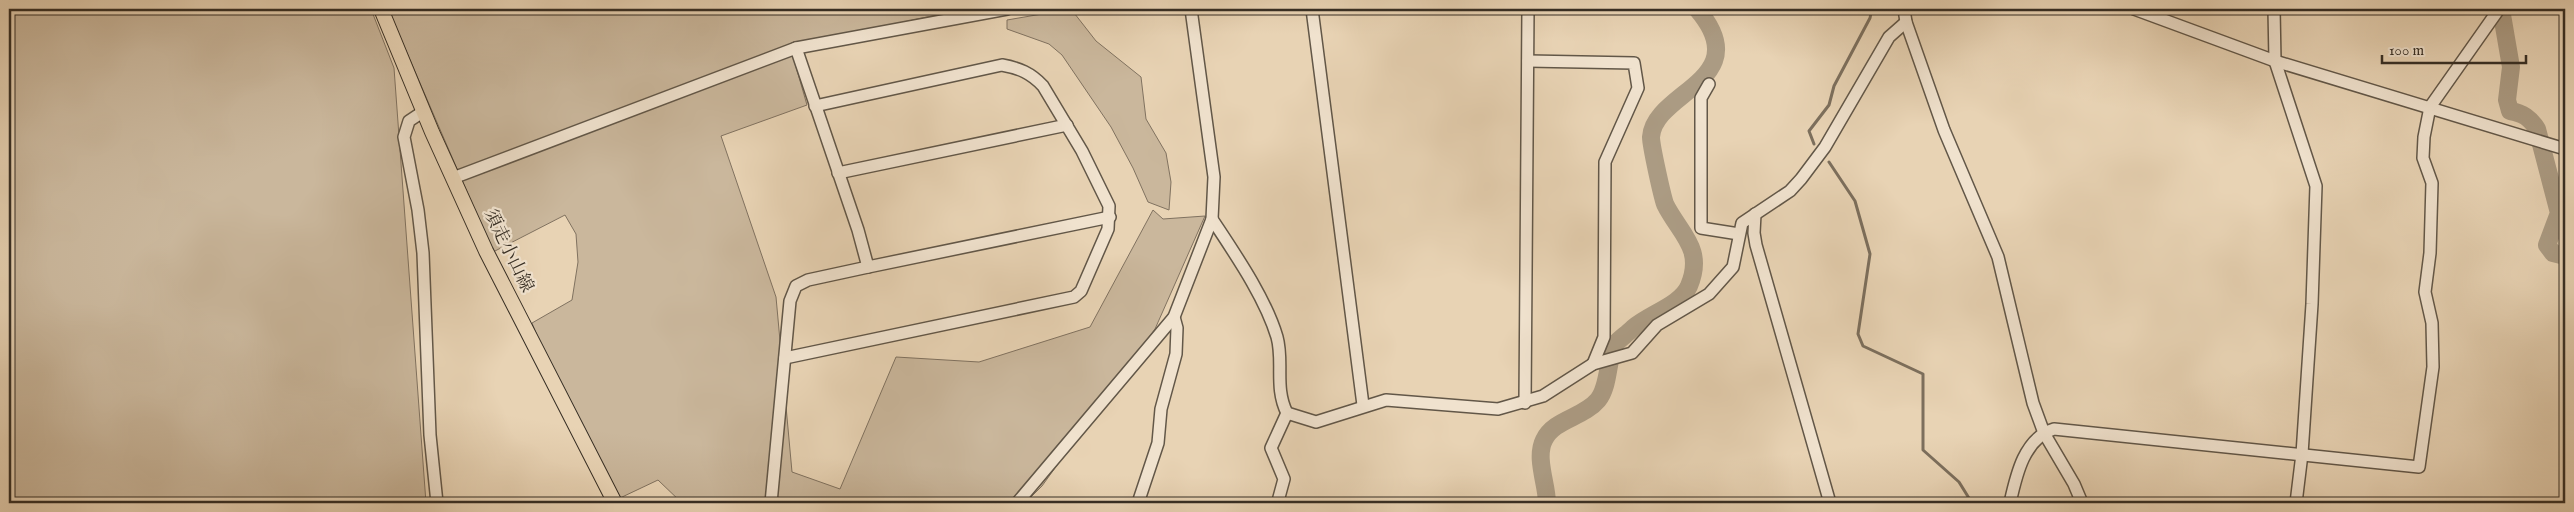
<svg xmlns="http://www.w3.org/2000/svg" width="2574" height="512" viewBox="0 0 2574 512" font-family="'IM FELL English','Noto Serif JP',serif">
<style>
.green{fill:#cab79c;stroke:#807260}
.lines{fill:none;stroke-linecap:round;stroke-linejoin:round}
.stream{stroke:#7c6f5d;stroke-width:3}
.river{stroke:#ab9b83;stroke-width:18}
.minor-casing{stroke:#625748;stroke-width:14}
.major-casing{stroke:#362e24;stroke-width:16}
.minor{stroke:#f0e2ce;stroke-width:11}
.major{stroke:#e8d3b4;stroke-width:14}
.labels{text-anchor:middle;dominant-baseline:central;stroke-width:4.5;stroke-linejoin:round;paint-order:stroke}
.street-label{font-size:18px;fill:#362e24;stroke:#f0e2ce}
</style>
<rect width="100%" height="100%" fill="#e8d3b4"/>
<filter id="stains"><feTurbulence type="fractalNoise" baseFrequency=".004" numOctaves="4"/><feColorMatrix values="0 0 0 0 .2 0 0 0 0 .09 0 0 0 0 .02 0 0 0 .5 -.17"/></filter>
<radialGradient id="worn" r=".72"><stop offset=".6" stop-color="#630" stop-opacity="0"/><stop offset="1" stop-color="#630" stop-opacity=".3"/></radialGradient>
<g class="green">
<polygon points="9,9 371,9 394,68 426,503 9,503"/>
<polygon points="388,9 965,9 790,46 807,105 721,136 776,297 792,472 840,489 896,357 979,362 1090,327 1153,210 1163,219 1205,216 1155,329 1042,486 1025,503 682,503 658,480 620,498 555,381 532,323 572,300 578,262 576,234 565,215 493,252"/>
<polygon points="1071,9 1096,41 1141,77 1146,119 1166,153 1171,182 1169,210 1148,202 1133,168 1111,127 1062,55 1049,44 1007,29 1007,20"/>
</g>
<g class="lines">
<g class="stream">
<polyline points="1814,144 1809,131 1829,105 1834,86 1870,18 1872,9"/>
<polyline points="1829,162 1855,201 1870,254 1858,334 1863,346 1923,374 1923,450 1959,482 1972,503"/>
</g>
<g class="river">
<path d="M2501,9L2511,67L2507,100L2510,111C2523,113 2530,118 2537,129L2559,213L2547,245L2553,253L2565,256"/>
<path d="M1547,503C1547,484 1535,458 1544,440C1554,419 1583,418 1598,400C1610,386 1607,355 1616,343C1621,338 1628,333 1633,328C1649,314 1681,305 1689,286C1705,248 1679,233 1665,204C1662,195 1651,146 1651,137C1654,91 1758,80 1697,9"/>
</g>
<defs>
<g id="minor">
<polyline points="1312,9 1363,405"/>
<polyline points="1904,9 1906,22 1944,130 1998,257 2033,403 2044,433 2074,484 2082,503"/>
<polyline points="2134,9 2275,61 2565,149"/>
<polyline points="2274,9 2275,61 2316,186 2312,304 2302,454 2296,503"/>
<polyline points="796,48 858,230 868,267"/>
<polyline points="1528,61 1634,63 1638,88 1605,162 1604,337 1593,364"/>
<polyline points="1709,84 1701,98 1701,228 1739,234"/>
<polyline points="424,111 409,121 404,137 418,210 423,253 430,435 437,503"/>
<polyline points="838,173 1067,125"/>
<polyline points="453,178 796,48 1007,9"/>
<polyline points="1755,214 1754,233 1756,245 1830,503"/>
<path d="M1212,219C1235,254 1265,297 1277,337C1284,362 1274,387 1287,413L1316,422L1386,400L1498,409L1543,396L1593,364L1632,353L1657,325L1709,294L1733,267L1742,223L1790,191L1801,179L1825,147L1889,37L1906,22"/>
<path d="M785,358L1074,297L1081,291L1108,229L1109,206L1082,151L1043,86C1031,73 1019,68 1002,65L815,106"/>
<polyline points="1525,403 1528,9"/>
<polyline points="1278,501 1284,479 1271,448 1287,413"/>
<polyline points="771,503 790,301 796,286 808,280 868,267 1110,217"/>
<polyline points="1017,503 1174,317 1212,219 1214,177 1191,9"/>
<polyline points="1138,503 1158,443 1161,409 1176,354 1177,328 1174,317"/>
<path d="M2010,503C2016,476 2024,438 2054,429L2419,467L2433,367L2432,323L2425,292L2430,253L2432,183L2423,158L2424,137L2430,107L2499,9"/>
</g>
<polyline id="major" points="381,9 432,132 486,251 615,503"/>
</defs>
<use href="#minor" class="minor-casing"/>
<use href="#major" class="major-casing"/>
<use href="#minor" class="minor"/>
<use href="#major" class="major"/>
</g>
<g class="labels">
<g class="street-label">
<text transform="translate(508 251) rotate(64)">須走小山線</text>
</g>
</g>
<rect width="2574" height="512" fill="none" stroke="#e8d3b4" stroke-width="30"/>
<rect x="10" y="10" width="2554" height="492" fill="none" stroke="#362e24" stroke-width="2.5"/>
<rect x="15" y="15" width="2544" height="482" fill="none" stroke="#362e24"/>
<path d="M2382 55v8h144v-8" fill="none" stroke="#362e24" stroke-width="2.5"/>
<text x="2389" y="55" font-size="15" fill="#362e24" stroke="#f0e2ce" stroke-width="4" paint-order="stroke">100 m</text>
<rect width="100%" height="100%" filter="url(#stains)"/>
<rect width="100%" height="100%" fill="url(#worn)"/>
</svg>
